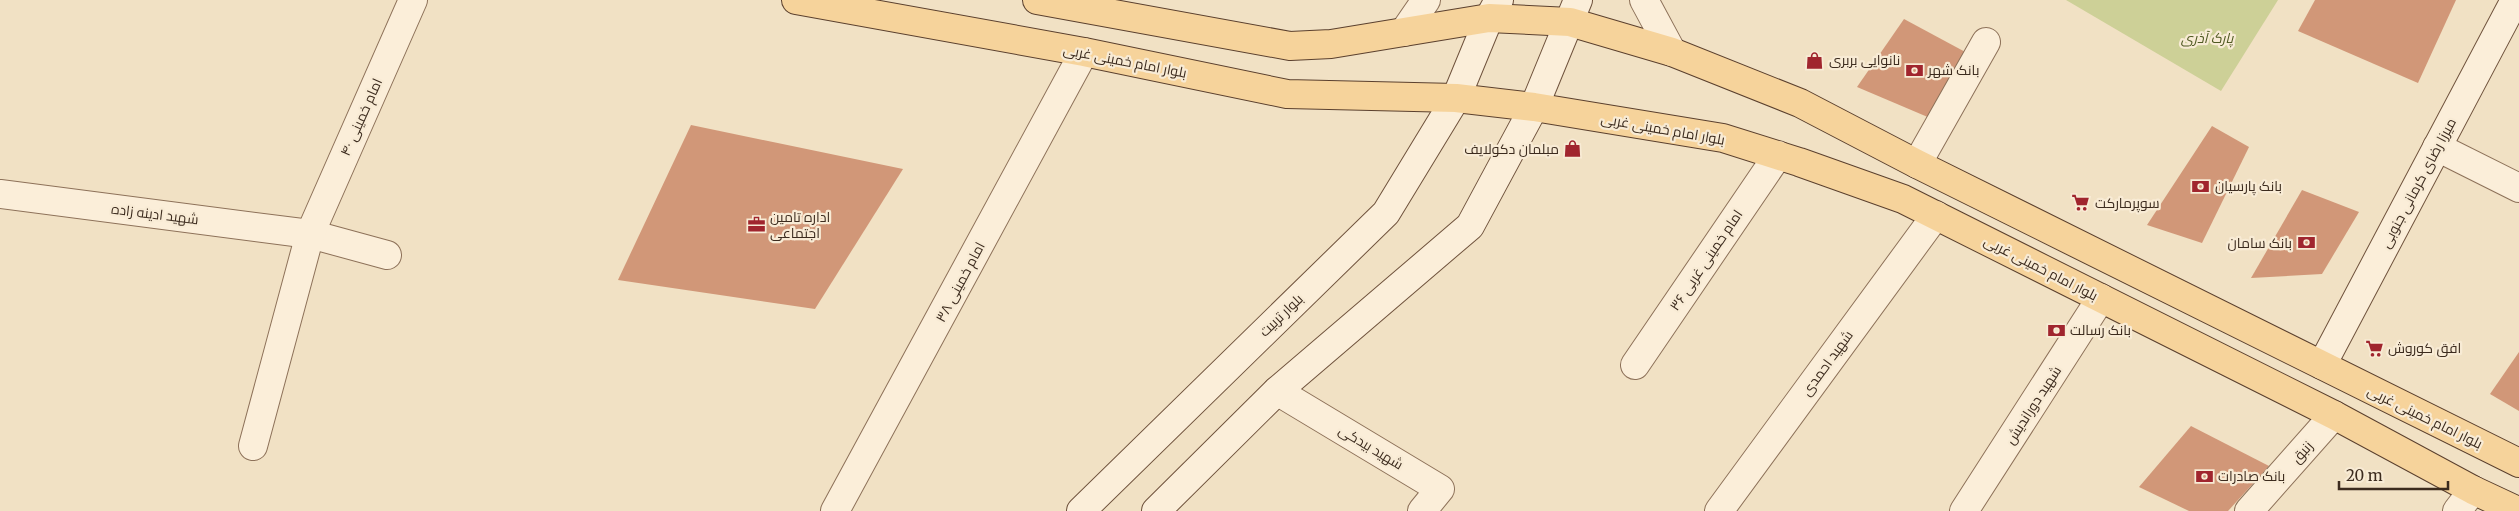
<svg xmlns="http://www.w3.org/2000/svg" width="2519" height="511" viewBox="0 0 2519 511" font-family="Merriweather,Cairo,serif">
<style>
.green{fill:#cdd097}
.building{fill:#d19778}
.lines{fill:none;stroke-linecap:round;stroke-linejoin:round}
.street-casing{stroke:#8d7159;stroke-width:30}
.secondary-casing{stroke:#6f523c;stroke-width:30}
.primary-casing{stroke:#5b402e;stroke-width:30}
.street{stroke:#fbeed9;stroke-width:28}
.secondary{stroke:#fbeed9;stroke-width:28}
.primary{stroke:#f6d39b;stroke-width:28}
.labels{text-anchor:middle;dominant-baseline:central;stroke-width:4.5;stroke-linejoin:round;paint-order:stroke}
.park-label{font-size:14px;font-style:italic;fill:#505a23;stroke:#f8ebd5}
.poi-label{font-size:14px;fill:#3c2b1e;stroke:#f8ebd5;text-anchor:start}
.street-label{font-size:14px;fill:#3c2b1e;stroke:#f8ebd5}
</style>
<rect width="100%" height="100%" fill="#f1e1c4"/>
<polygon class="green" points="2066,0 2278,0 2221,91"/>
<g class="building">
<polygon points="2315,0 2456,0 2418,83 2298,31"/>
<polygon points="1904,19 1969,54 1930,118 1857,87"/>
<polygon points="691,125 903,169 815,309 618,280"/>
<polygon points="2212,126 2249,147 2202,243 2147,225"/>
<polygon points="2302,190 2359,212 2322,274 2251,278"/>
<polygon points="2519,352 2519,411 2490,394"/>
<polygon points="2191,426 2269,466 2228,511 2189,511 2139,487"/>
</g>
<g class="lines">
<defs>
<g id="street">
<polyline points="1644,0 1672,52"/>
<polyline points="1404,32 1426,0"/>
<polyline points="2437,147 2519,188"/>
<polyline points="1917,164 1986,42"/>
<polyline points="0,194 310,234 387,255"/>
<polyline points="1635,365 1778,155"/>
<polyline points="1277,391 1440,489 1422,511"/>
<polyline points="253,446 310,234 413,0"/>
<polyline points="835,511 1084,52"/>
<polyline points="1719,511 1936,215"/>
<polyline points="1964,511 2101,298"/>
<polyline points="2249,511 2334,415"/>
<polyline points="2457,511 2473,490"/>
</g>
<g id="secondary">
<polyline points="2322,365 2515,0"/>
<polyline points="1081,511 1386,213 1456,98 1489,18 1499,0"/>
<polyline points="1156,511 1277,391 1470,226 1534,107 1578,0"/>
</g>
<g id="primary">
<polyline points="796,0 1084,52 1287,94 1456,98 1534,107 1723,138 1799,162 1903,199 2334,415 2473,490 2518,511"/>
<polyline points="1037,0 1290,46 1331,44 1489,18 1570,22 1672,52 1800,103 1917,164 2519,463"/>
</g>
</defs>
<use href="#street" class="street-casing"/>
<use href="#secondary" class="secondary-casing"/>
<use href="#primary" class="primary-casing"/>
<use href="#street" class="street"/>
<use href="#secondary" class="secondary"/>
<use href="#primary" class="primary"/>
</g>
<defs>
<symbol id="shop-bare" viewBox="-9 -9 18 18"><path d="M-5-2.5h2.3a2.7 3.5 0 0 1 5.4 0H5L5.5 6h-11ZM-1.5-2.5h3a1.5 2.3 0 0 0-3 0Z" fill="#a0252e" stroke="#f8ebd5" stroke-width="2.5" paint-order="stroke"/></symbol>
<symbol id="bank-bare" viewBox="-9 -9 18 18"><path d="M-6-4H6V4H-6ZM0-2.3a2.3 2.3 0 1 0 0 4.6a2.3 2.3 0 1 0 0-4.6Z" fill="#a0252e" stroke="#f8ebd5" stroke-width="2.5" paint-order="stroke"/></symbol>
<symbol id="supermarket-bare" viewBox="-9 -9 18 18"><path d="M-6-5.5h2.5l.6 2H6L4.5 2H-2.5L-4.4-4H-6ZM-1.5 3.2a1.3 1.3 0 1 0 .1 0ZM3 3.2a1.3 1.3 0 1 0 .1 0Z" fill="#a0252e" stroke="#f8ebd5" stroke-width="2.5" paint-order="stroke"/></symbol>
<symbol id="office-bare" viewBox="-9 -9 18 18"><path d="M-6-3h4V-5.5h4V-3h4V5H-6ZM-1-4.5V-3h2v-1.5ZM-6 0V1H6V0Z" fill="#a0252e" stroke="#f8ebd5" stroke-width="2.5" paint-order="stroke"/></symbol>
</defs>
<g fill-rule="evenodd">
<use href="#shop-bare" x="1802" y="48" width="25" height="25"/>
<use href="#bank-bare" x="1902" y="58" width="25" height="25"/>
<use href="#shop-bare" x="1560" y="136" width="25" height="25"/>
<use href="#bank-bare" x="2188" y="174" width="25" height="25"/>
<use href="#supermarket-bare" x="2068" y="190" width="25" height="25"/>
<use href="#office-bare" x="744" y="212" width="25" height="25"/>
<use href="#bank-bare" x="2294" y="230" width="25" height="25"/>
<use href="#bank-bare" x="2044" y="318" width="25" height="25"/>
<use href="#supermarket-bare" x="2362" y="336" width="25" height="25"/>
<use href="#bank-bare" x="2192" y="464" width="25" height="25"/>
</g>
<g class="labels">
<g class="park-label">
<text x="2207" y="38">پارک آذری</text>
</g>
<g class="poi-label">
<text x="1829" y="60">نانوایی بربری</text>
<text x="1928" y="70">بانک شهر</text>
<text x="1559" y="149" text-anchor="end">مبلمان دکولایف</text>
<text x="2215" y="186">بانک پارسیان</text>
<text x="2095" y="203">سوپرمارکت</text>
<text x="770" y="217">اداره تامین<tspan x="770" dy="16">اجتماعی</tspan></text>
<text x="2292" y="243" text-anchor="end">بانک سامان</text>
<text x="2070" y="330">بانک رسالت</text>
<text x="2388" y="348">افق کوروش</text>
<text x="2218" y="476">بانک صادرات</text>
</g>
<g class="street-label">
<text transform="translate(1125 61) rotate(11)">بلوار امام خمینی غربی</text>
<text transform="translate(361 117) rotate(-66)">امام خمینی ۴۰</text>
<text transform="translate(1663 129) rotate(10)">بلوار امام خمینی غربی</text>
<text transform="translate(2418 183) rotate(-62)">میرزا رضای کرمانی جنوبی</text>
<text transform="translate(155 214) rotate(7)">شهید ادینه زاده</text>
<text transform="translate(1706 260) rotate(-56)">امام خمینی غربی ۳۶</text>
<text transform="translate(2041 268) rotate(27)">بلوار امام خمینی غربی</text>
<text transform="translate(960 282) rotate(-62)">۳۸ امام خمینی</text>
<text transform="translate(1281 315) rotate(-44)">بلوار تربیت</text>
<text transform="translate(1827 363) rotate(-54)">شهید احمدی</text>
<text transform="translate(2033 405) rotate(-57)">شهید دوراندیش</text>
<text transform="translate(2425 417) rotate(26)">بلوار امام خمینی غربی</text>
<text transform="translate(1371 447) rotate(31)">شهید بیدکی</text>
<text transform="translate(2302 452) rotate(-48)">زنبق</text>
</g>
</g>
<path d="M2339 481v8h109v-8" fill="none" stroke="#3c2b1e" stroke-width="2.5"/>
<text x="2346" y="481" font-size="15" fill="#3c2b1e" stroke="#f8ebd5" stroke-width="4" paint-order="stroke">20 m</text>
</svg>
